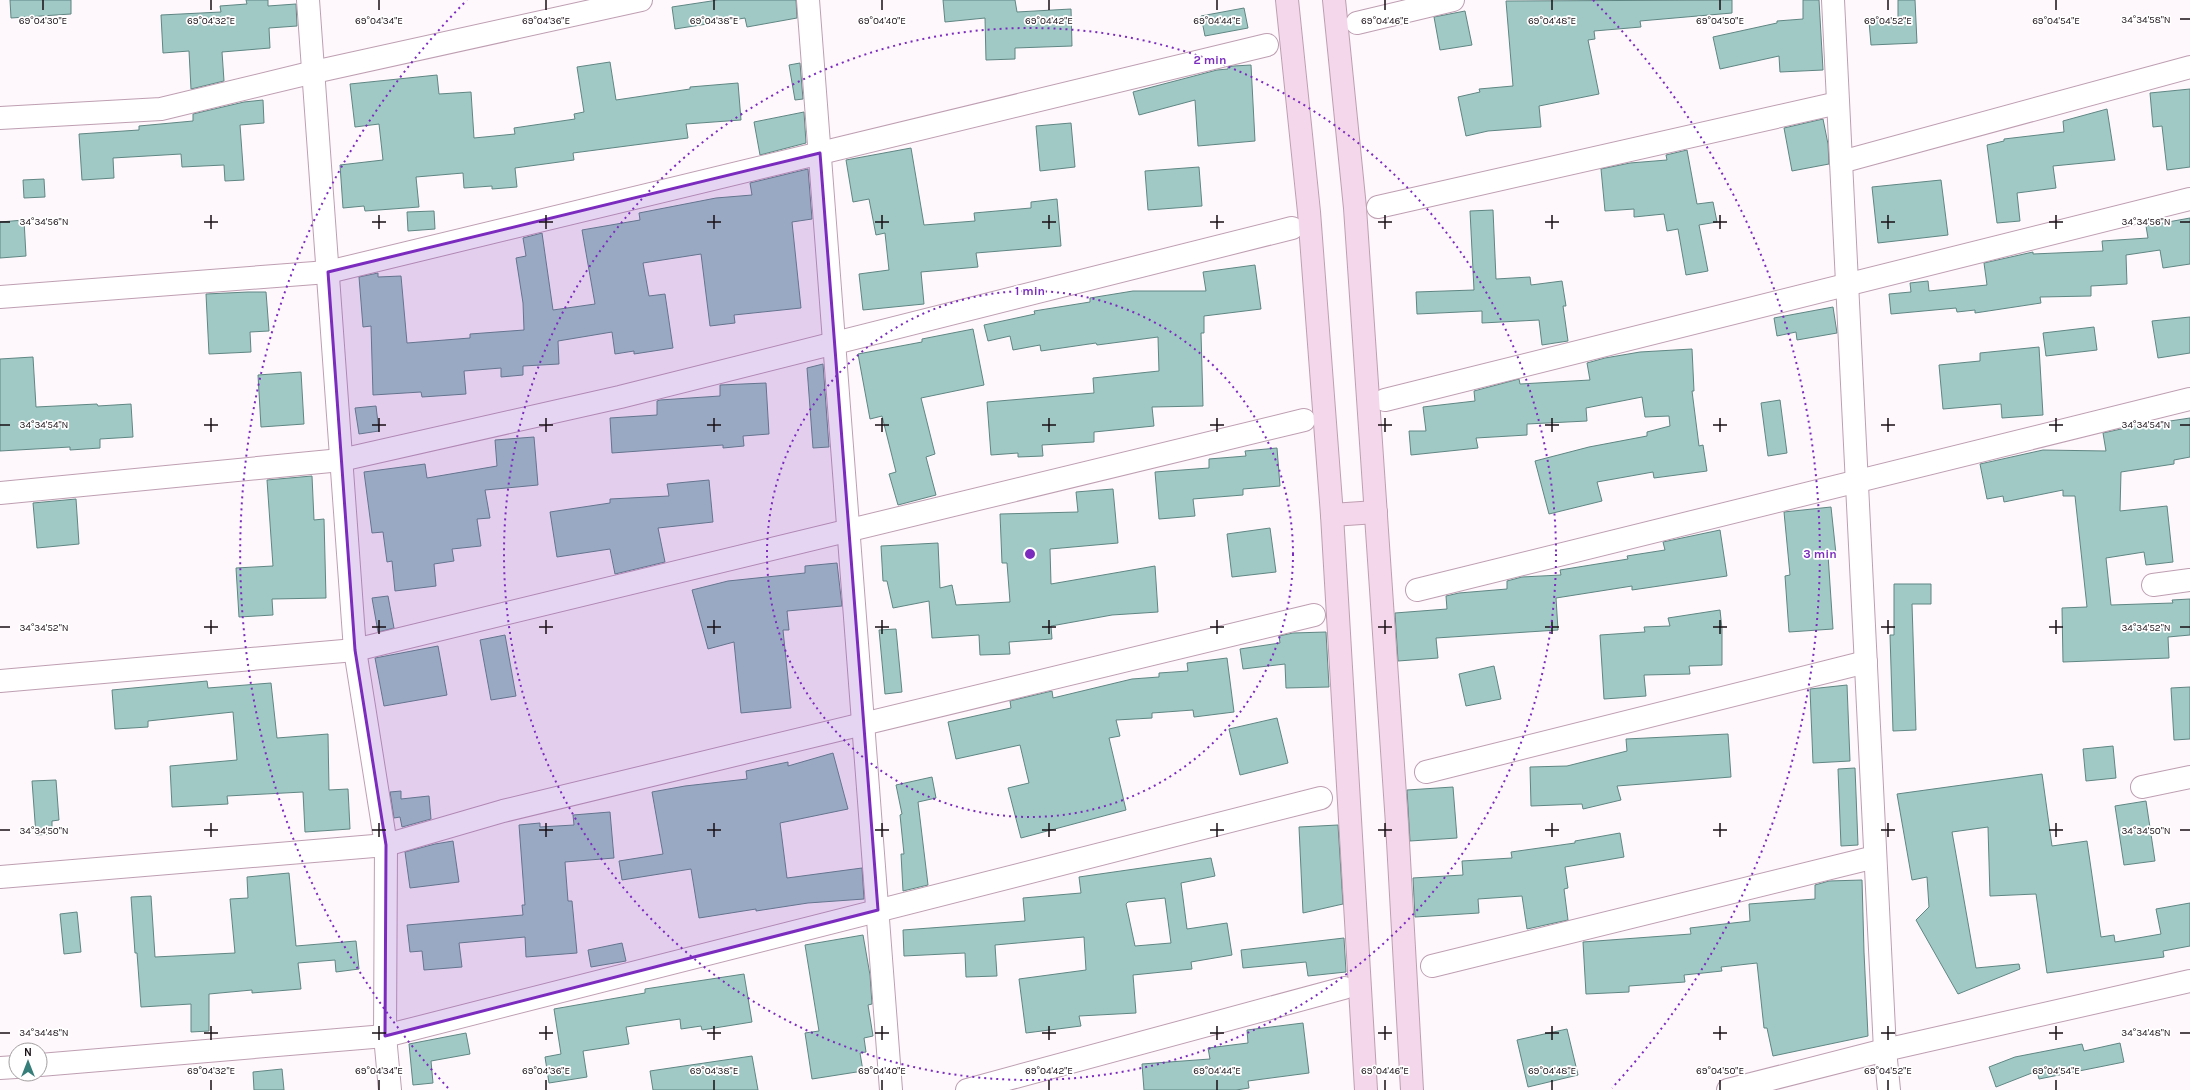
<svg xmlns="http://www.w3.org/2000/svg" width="2190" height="1090" viewBox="0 0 2190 1090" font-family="Karla,sans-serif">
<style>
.building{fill:#a0c9c6;stroke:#5f8683;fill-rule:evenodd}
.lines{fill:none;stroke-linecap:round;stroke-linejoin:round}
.street-casing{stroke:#be9fb2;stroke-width:24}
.secondary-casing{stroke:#be9fb2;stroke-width:24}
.street{stroke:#fff;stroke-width:22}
.secondary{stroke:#f5d7eb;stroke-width:22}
.marked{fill:#7b2cbf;fill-opacity:0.2;stroke:#7b2cbf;stroke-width:3;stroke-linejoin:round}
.ticks{fill:none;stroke:#190f15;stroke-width:1.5}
.ring{fill:none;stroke:#7b2cbf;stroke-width:2;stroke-dasharray:2 4}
.ticks-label{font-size:10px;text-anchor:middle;fill:#190f15;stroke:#fff;stroke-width:3.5;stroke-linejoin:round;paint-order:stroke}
.centre{fill:#7b2cbf;stroke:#fff;stroke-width:2}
.ring-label{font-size:12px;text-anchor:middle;font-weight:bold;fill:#7b2cbf;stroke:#fff;stroke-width:3.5;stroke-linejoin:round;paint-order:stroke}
</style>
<rect width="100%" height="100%" fill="#fef7fb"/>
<g class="building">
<polygon points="10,0 71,0 71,14 11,18"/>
<polygon points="246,0 268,0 268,6 296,4 297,26 269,28 270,48 222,52 224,81 191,89 189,51 163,53 161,15 221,12 220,6 247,4"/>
<polygon points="718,0 796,0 797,18 747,27 745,18 675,29 672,7"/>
<polygon points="943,0 1015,0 1017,12 1071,9 1072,46 1015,48 1015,59 986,60 985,18 945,22"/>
<polygon points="1732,0 1732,13 1640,21 1641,27 1594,31 1595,39 1588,40 1599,94 1539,106 1541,127 1488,131 1466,136 1458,97 1480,92 1479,89 1513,86 1506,1"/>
<polygon points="1803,0 1819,0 1823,70 1780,72 1779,56 1720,69 1713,37 1777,23 1777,21 1803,19"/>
<polygon points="1898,0 1915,0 1917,43 1871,45 1869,21 1898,19"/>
<polygon points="1244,8 1248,28 1205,36 1201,16"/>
<polygon points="1465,11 1472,45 1440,50 1434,17"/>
<polygon points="610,62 616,100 690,89 690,87 738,83 741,120 686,124 688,138 573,153 574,160 515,168 517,187 492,189 492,186 464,188 463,173 416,177 419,207 365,211 364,206 343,208 340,165 383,160 379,124 355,127 350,84 437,75 439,94 471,92 474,138 515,134 514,128 575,119 574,114 584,112 577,67"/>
<polygon points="800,63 803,99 795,100 789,65"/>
<polygon points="1251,65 1255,141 1198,146 1195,100 1139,115 1133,92 1217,70 1228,69 1228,67 1234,66"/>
<polygon points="2190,89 2190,167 2167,170 2162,126 2153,127 2150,93"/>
<polygon points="263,100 264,123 240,125 244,180 225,181 224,165 182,167 181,154 113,158 114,178 82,180 79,134 139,130 139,126 193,121 193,114 244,102"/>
<polygon points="2107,109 2115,160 2053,166 2056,188 2017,193 2020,221 1997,223 1987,145 2004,141 2004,139 2064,132 2063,121"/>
<polygon points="804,112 806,143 760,155 754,122"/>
<polygon points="1823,119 1828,144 1829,164 1792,171 1784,128"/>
<polygon points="1071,123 1075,167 1040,171 1036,126"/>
<polygon points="911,148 924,225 975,221 974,213 1031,208 1031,202 1057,199 1061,246 976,253 978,267 921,272 924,304 863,310 859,274 889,270 885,233 876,235 869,199 853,202 846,160"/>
<polygon points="1687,150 1697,204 1713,202 1717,222 1699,225 1708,271 1686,275 1678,229 1667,231 1664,214 1634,217 1634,209 1605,211 1601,169 1630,163 1667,160 1666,155"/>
<polygon points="1199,167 1202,206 1148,210 1145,171"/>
<polygon points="808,169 812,219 792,222 801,308 734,315 735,323 710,326 701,254 643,263 649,296 665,294 673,348 634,354 634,351 615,354 612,332 558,341 559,364 523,366 523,375 501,377 501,368 464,371 466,394 422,397 421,392 373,395 371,326 363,327 359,277 378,273 378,277 401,276 407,343 470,338 470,334 524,330 523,303 516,258 526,256 523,238 542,233 553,310 595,304 582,230 640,220 639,213 716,198 752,195 750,183"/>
<polygon points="44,179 45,197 24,198 23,180"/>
<polygon points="1941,180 1948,235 1878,243 1872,187"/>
<polygon points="1493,210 1496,279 1530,277 1531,285 1562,281 1566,306 1563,306 1568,341 1542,345 1539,320 1482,323 1482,311 1417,314 1416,292 1474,290 1470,211"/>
<polygon points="434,211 435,229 408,231 407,212"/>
<polygon points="2190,218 2190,264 2163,268 2160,250 2126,255 2127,284 2091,286 2091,296 2040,297 2041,303 1975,313 1975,310 1957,312 1956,308 1891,314 1889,294 1911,292 1910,283 1928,281 1929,291 1987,285 1984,263 2033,252 2033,254 2103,251 2102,241 2148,238 2146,226"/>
<polygon points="24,220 26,256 0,258 0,222"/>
<polygon points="1255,265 1261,309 1204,316 1204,333 1201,333 1203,406 1152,407 1154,426 1094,432 1094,442 1042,445 1043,456 1018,457 1018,453 991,455 987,402 1094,393 1093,378 1159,371 1158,337 1097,345 1096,343 1041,351 1040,345 1013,350 1010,336 988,341 984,325 1035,314 1034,311 1090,302 1090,298 1133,291 1206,291 1203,272"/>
<polygon points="248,292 266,292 269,331 250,332 251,352 209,354 206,294"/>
<polygon points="1833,307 1837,333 1797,340 1796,332 1777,336 1774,318"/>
<polygon points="2190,317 2190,353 2158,358 2152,321"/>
<polygon points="2094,327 2097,350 2046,356 2043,333"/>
<polygon points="973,329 984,385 921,398 935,454 926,457 936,495 898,505 889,474 896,472 882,416 870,419 858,354 922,342 922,339"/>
<polygon points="2039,347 2043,415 2002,418 2001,404 1943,409 1939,365 1980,361 1980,353"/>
<polygon points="1692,349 1694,391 1692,391 1699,446 1703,445 1707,471 1654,478 1653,472 1597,482 1602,501 1549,514 1535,461 1589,447 1647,436 1647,432 1670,426 1669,416 1645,417 1642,397 1586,408 1587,421 1527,424 1527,435 1476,438 1478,448 1411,455 1409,431 1426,431 1423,407 1475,401 1474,391 1519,379 1520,384 1590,380 1587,363 1605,358 1640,352"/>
<polygon points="33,357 36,407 97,404 98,406 131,404 133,437 100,439 100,448 70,450 70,447 0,451 0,359"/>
<polygon points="823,364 829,447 813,448 807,368"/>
<polygon points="301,372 304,424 261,427 258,375"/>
<polygon points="766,383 769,434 743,436 744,446 723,448 723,445 612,453 610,418 657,415 657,401 660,400 720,396 720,385"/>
<polygon points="1780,400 1787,453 1768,456 1761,403"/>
<polygon points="376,406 379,431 359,434 355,408"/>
<polygon points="2190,418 2190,457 2174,460 2174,464 2121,472 2120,511 2167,506 2173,562 2146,565 2144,552 2106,558 2111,605 2173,603 2172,600 2190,599 2190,635 2168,637 2169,658 2063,662 2062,608 2087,607 2075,496 2063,496 2063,490 2004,502 2003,496 1987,499 1980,464 2043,450 2106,451 2103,433 2130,427"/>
<polygon points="534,437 538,485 485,490 490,518 477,519 481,546 452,549 454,561 434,564 436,586 395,591 392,561 387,562 383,532 372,533 364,472 425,464 427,478 497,466 495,440"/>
<polygon points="1277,448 1280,486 1243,489 1243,495 1193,499 1195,516 1159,519 1155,472 1209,468 1209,459 1246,456 1245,451"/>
<polygon points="312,476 314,520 324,519 326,598 272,599 273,615 239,617 236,568 273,566 267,480"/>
<polygon points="709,480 713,522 658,528 665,562 615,574 610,549 557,557 550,512 610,503 610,499 669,496 667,484"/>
<polygon points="1113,489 1118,543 1050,549 1051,584 1155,566 1158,612 1112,615 1051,626 1052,639 1009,642 1010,654 980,655 979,635 932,638 929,601 893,608 887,581 883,581 881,546 938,543 940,588 952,585 956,605 1010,602 1007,563 1002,563 1000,514 1078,512 1076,492"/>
<polygon points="76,499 79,544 37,548 33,503"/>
<polygon points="1831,507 1836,554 1828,555 1833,629 1789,632 1785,576 1790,575 1784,512"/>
<polygon points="1270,528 1276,572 1232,577 1227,534"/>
<polygon points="1720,530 1727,576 1632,590 1632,586 1556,598 1558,630 1436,638 1438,658 1398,661 1395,613 1447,609 1446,596 1459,593 1507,589 1507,581 1522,577 1561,575 1560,570 1628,559 1627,556 1665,550 1663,542"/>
<polygon points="837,563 842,606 787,611 789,630 783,630 791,708 741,713 734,642 708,649 692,590 728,581 805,573 805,566"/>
<polygon points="1894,584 1931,584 1931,604 1912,604 1916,730 1893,731 1890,635 1894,635"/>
<polygon points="388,596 394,628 378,632 372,598"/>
<polygon points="1720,610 1722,629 1722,665 1689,666 1690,674 1644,675 1646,696 1604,699 1600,635 1645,632 1644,627 1670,626 1668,618"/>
<polygon points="896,629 902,692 885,694 879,630"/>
<polygon points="1326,632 1329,687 1286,688 1285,664 1243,669 1240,649 1280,643 1279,636 1293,633"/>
<polygon points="505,635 516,696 491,700 480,640"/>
<polygon points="438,646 447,695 384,706 375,658"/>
<polygon points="1227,658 1234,712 1194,717 1193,710 1152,713 1152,718 1116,720 1120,736 1109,738 1126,810 1021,838 1008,788 1029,783 1020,745 956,759 948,722 1011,708 1010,701 1052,691 1053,698 1132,679 1159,677 1159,673 1188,671 1187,663"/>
<polygon points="1494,666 1501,699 1466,706 1459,674"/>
<polygon points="207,681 208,688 271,683 277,738 328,734 329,790 348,789 350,829 305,832 303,792 227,796 228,804 172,807 170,766 237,760 233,712 148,721 148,727 115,729 112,690"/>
<polygon points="1847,685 1850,761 1813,763 1810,689"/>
<polygon points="2190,687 2190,739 2174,740 2171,688"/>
<polygon points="1277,718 1288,763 1240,775 1229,729"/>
<polygon points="1728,734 1731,777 1617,786 1621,800 1583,809 1582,804 1531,806 1530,767 1567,766 1627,751 1626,739"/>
<polygon points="2113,746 2116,778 2086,781 2083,749"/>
<polygon points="833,753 848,809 780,823 787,878 862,868 864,899 808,903 756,911 756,909 699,918 691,869 622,880 619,861 663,854 652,792 685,786 747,779 746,771 788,762 788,766"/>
<polygon points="1855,768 1858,845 1841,846 1838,769"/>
<polygon points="2042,774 2052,846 2087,841 2101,937 2114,935 2115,942 2161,934 2156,909 2190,903 2190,946 2163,951 2164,957 2047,973 2036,894 1990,896 1988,827 1952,832 1976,968 2019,964 2020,969 1958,994 1916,920 1929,907 1927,877 1912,880 1897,794"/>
<polygon points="932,777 936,798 918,802 928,885 903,891 901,854 904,854 900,815 902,814 896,785"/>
<polygon points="56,780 59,820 52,821 52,834 36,835 32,781"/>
<polygon points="1453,787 1457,838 1410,841 1407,790"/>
<polygon points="401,791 401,799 429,796 431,819 402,827 400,817 394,818 390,792"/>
<polygon points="2146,801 2155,861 2124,865 2115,806"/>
<polygon points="610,812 614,858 565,862 568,901 572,901 577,953 526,957 525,937 459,943 462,967 424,970 422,951 410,952 407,925 523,915 522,905 525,905 519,825 540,823 540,827 574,825 573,815"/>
<polygon points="1338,825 1343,904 1303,913 1299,827"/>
<polygon points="1620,833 1624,857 1565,867 1568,888 1564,889 1568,920 1527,929 1522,896 1478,899 1479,913 1415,917 1413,878 1463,875 1462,861 1512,858 1511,852 1575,843 1575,841"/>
<polygon points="453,841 459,882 410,888 405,852 435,844"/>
<path d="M1211,858L1215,876L1181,883L1187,929L1227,923L1232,955L1191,962L1192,969L1133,975L1136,1013L1079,1016L1081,1026L1026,1033L1019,979L1086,970L1084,937L995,945L997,976L966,977L965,953L904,956L903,930L1025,921L1023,898L1081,893L1079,877ZM1165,898L1171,943L1135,946L1126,904L1128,902Z"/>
<polygon points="289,873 296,946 356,941 359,969 336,972 335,960 298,963 301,989 252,993 252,990 209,994 209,1031 191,1032 191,1004 141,1007 137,953 135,953 131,897 151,896 155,957 235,953 230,899 248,898 247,877"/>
<polygon points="1862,880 1864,952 1868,1036 1773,1056 1767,1028 1764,1028 1757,963 1721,967 1722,971 1684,975 1685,982 1629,986 1629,992 1586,994 1583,942 1691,934 1690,928 1750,921 1749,904 1815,899 1815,885 1829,881"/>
<polygon points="77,912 81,952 64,954 60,914"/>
<polygon points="863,935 870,975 872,1004 868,1005 873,1036 864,1038 866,1052 860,1053 863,1071 812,1079 805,1033 819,1031 805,945"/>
<polygon points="1344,938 1346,972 1308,976 1306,962 1243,968 1241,950"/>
<polygon points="622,943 626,961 591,967 588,950"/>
<polygon points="744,974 752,1022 702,1030 701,1026 681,1029 680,1019 626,1027 629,1044 583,1051 587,1077 549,1083 545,1057 561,1054 554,1009 645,993 645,989"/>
<polygon points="1303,1023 1309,1073 1248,1081 1249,1088 1236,1090 1144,1090 1142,1064 1210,1059 1208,1048 1248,1043 1247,1030"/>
<polygon points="1567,1029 1578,1075 1528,1087 1517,1040"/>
<polygon points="466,1033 470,1054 431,1061 433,1083 413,1085 409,1044"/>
<polygon points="2120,1043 2124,1062 2039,1079 2037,1071 1996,1087 1989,1067 2015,1057 2082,1044 2084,1051"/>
<polygon points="752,1056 758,1090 653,1090 650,1071"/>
<polygon points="282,1069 284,1090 254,1090 253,1072"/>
</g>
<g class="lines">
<defs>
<g id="street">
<polyline points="308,0 355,650 386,845 385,1036 390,1090"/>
<polyline points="808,0 891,1090"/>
<polyline points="1833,0 1885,1050 1889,1090"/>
<polyline points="1357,23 1453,0"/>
<polyline points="0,118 161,109 314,72 641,0"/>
<polyline points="1841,162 2190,67"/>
<polyline points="1378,207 1838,103"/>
<polyline points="0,297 328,272 1267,45"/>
<polyline points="1385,400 2190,199"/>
<polyline points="0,493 341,460 620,397 1292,228"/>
<polyline points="2153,585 2190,580"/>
<polyline points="1417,590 2190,399"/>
<polyline points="0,681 355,650 1304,420"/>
<polyline points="1426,772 1866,662"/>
<polyline points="2142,787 2190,777"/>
<polyline points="0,877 386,845 503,811 1314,615"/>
<polyline points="1432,966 1875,857"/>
<polyline points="40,1065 385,1036 1321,798"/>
<polyline points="0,1068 16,1067"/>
<polyline points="967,1090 1344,988"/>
<polyline points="1728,1090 1885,1050 2190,981"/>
</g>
<g id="secondary">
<polyline points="1287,0 1309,212 1332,515 1366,1090"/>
<polyline points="1334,0 1355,208 1397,824 1412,1090"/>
<polyline points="1332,515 1376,512"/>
</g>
</defs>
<use href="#street" class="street-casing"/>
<use href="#secondary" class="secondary-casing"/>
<use href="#street" class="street"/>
<use href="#secondary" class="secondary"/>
</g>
<path class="marked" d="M820,153L878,910L385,1036L386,845L355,650L328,272Z"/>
<path class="ticks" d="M43,0V10M211,0V10M379,0V10M546,0V10M714,0V10M882,0V10M1049,0V10M1217,0V10M1385,0V10M1552,0V10M1720,0V10M1888,0V10M2056,0V10M2180,19H2190M211,215V229M379,215V229M546,215V229M714,215V229M882,215V229M1049,215V229M1217,215V229M1385,215V229M1552,215V229M1720,215V229M1888,215V229M2056,215V229M0,222H10M204,222H218M372,222H386M539,222H553M707,222H721M875,222H889M1042,222H1056M1210,222H1224M1378,222H1392M1545,222H1559M1713,222H1727M1881,222H1895M2049,222H2063M2180,222H2190M211,418V432M379,418V432M546,418V432M714,418V432M882,418V432M1049,418V432M1217,418V432M1385,418V432M1552,418V432M1720,418V432M1888,418V432M2056,418V432M0,425H10M204,425H218M372,425H386M539,425H553M707,425H721M875,425H889M1042,425H1056M1210,425H1224M1378,425H1392M1545,425H1559M1713,425H1727M1881,425H1895M2049,425H2063M2180,425H2190M211,620V634M379,620V634M546,620V634M714,620V634M882,620V634M1049,620V634M1217,620V634M1385,620V634M1552,620V634M1720,620V634M1888,620V634M2056,620V634M0,627H10M204,627H218M372,627H386M539,627H553M707,627H721M875,627H889M1042,627H1056M1210,627H1224M1378,627H1392M1545,627H1559M1713,627H1727M1881,627H1895M2049,627H2063M2180,627H2190M211,823V837M379,823V837M546,823V837M714,823V837M882,823V837M1049,823V837M1217,823V837M1385,823V837M1552,823V837M1720,823V837M1888,823V837M2056,823V837M0,830H10M204,830H218M372,830H386M539,830H553M707,830H721M875,830H889M1042,830H1056M1210,830H1224M1378,830H1392M1545,830H1559M1713,830H1727M1881,830H1895M2049,830H2063M2180,830H2190M211,1026V1040M379,1026V1040M546,1026V1040M714,1026V1040M882,1026V1040M1049,1026V1040M1217,1026V1040M1385,1026V1040M1552,1026V1040M1720,1026V1040M1888,1026V1040M2056,1026V1040M0,1033H10M204,1033H218M372,1033H386M539,1033H553M707,1033H721M875,1033H889M1042,1033H1056M1210,1033H1224M1378,1033H1392M1545,1033H1559M1713,1033H1727M1881,1033H1895M2049,1033H2063M2180,1033H2190M211,1080V1090M379,1080V1090M546,1080V1090M714,1080V1090M882,1080V1090M1049,1080V1090M1217,1080V1090M1385,1080V1090M1552,1080V1090M1720,1080V1090M1888,1080V1090M2056,1080V1090"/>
<g class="ring">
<circle cx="1030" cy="554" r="263"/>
<circle cx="1030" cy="554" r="526"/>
<path d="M448 1088A790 790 0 0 1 467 0M1593 0A790 790 0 0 1 1612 1088"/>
</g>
<g class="ticks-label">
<text x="2146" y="23">34°34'58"N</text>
<text x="43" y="24">69°04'30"E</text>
<text x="211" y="24">69°04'32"E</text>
<text x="379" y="24">69°04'34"E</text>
<text x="546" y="24">69°04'36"E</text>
<text x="714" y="24">69°04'38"E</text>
<text x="882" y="24">69°04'40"E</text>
<text x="1049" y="24">69°04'42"E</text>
<text x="1217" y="24">69°04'44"E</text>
<text x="1385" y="24">69°04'46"E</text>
<text x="1552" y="24">69°04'48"E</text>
<text x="1720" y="24">69°04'50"E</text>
<text x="1888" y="24">69°04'52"E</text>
<text x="2056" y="24">69°04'54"E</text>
<text x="44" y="225">34°34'56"N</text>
<text x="2146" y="225">34°34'56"N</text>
<text x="44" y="428">34°34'54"N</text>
<text x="2146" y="428">34°34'54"N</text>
<text x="44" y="631">34°34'52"N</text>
<text x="2146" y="631">34°34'52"N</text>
<text x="44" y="834">34°34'50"N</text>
<text x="2146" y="834">34°34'50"N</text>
<text x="44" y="1036">34°34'48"N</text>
<text x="2146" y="1036">34°34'48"N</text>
<text x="211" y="1074">69°04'32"E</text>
<text x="379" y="1074">69°04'34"E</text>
<text x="546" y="1074">69°04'36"E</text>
<text x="714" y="1074">69°04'38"E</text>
<text x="882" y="1074">69°04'40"E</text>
<text x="1049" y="1074">69°04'42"E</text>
<text x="1217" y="1074">69°04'44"E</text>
<text x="1385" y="1074">69°04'46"E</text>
<text x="1552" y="1074">69°04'48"E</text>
<text x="1720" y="1074">69°04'50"E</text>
<text x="1888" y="1074">69°04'52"E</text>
<text x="2056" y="1074">69°04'54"E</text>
</g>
<circle cx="1030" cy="554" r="6" class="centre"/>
<g class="ring-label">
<text x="1210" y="64">2 min</text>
<text x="1030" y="295">1 min</text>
<text x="1820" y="558">3 min</text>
</g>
<g transform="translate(28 1062)"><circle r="19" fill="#ffffff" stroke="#a39fa1"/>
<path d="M0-3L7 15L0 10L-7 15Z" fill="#367e7a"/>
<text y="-6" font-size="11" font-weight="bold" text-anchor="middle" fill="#190f15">N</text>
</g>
</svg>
